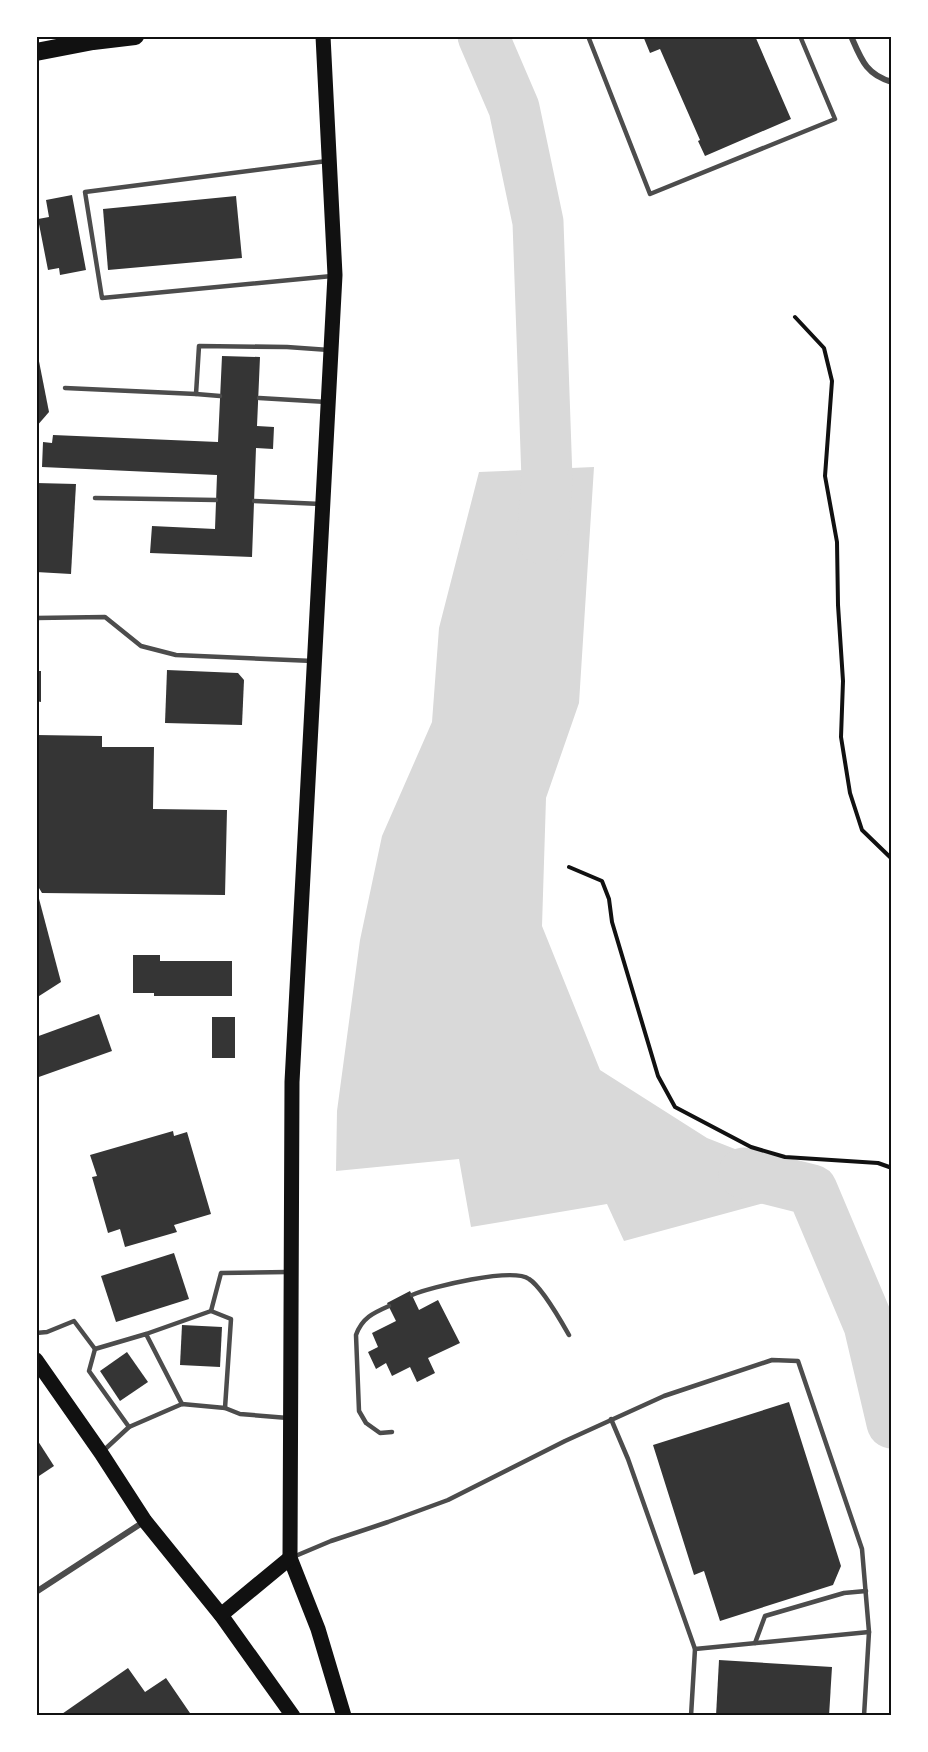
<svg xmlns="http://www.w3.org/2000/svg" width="928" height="1752" viewBox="0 0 928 1752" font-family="Arial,sans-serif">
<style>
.water{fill:#d9d9d9}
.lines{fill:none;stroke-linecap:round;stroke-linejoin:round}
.river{stroke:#d9d9d9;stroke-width:51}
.building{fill:#353535}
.path{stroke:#111;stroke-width:4}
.service{stroke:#4c4c4c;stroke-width:4.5}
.minor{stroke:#4c4c4c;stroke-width:6}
.primary{stroke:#111;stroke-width:15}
.motorway{stroke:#111;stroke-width:18}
.neatline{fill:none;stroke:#111;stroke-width:2}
</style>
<rect width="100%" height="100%" fill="#fff"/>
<polygon class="water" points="594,467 579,703 546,798 542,926 600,1070 707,1138 831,1187 812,1190 624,1241 607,1204 471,1227 459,1159 336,1171 337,1111 360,940 382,836 432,722 439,628 479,472"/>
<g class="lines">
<g class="river">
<polyline points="483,36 514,108 538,222 547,479 542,539"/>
<polyline points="744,1173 812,1190 869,1325 892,1423"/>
</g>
</g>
<g class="building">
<polygon points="643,36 755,36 791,119 705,156 698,141 700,140 660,49 650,53"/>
<polygon points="72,195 86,270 60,275 59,268 48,270 38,219 49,217 46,200"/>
<polygon points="236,196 242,258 108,270 103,209"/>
<polygon points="36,346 49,412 36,427"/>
<polygon points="222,356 260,357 257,426 274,427 273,449 256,448 252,557 150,553 152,526 215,529 217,475 42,467 43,442 52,443 53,435 218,442"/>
<polygon points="36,483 76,484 71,574 36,572"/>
<polygon points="167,670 238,673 244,680 242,725 165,723"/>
<polygon points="36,671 41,671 41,702 36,701"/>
<polygon points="36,735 102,736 102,747 154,747 153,809 227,810 225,895 42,893 36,883"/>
<polygon points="38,895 61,982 36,998 36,897"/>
<polygon points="133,955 160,955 160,961 232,961 232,996 154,996 154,993 133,993"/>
<polygon points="99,1014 112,1051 36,1078 36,1037"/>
<rect x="212" y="1017" width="23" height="41"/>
<polygon points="173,1131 174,1136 187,1132 211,1214 174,1225 177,1232 125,1247 120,1229 108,1233 92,1177 97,1176 90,1155"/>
<polygon points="174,1253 189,1299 116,1322 101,1276"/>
<polygon points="410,1291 419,1310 438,1300 460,1343 428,1358 435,1373 417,1382 410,1367 392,1376 386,1363 376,1369 368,1352 378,1347 372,1333 396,1321 387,1303"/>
<polygon points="182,1325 222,1327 220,1367 180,1365"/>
<polygon points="127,1352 148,1382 120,1401 100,1371"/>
<polygon points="789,1402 841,1566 833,1585 720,1621 704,1571 694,1575 653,1445"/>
<polygon points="36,1438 54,1466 36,1478"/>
<polygon points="719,1660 832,1667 829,1716 716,1716"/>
<polygon points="128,1668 145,1692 166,1678 192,1716 59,1716"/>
</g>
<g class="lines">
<g class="path">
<polyline points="795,317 824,348 832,381 825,476 837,542 838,605 843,681 841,737 850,793 862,830 892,859"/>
<polyline points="569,867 602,881 609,899 612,922 658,1076 675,1107 751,1147 785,1157 878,1163 892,1168"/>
</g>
<g class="service">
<polyline points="588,36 650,194 835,119 800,36"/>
<polyline points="327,161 85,192 102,298 332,276"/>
<polyline points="65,388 196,394 199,346 287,347 329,350"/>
<polyline points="196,394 220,396"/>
<polyline points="259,398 327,402"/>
<polyline points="95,498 216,500"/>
<polyline points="254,501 321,504"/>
<polyline points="36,618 105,617 141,646 176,655 313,661"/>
<path d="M412,1295C431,1287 512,1267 529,1279C542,1287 561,1321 569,1335"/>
<path d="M389,1306C373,1313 362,1318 356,1335L359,1411L366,1423L380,1433L392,1432"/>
<polyline points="211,1311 231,1319 225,1408"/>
<polyline points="36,1333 47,1332 74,1321 95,1349 146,1334 182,1404"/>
<polyline points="146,1334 211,1311 221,1273 288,1272"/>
<polyline points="95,1349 89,1371 129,1427"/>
<polyline points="611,1419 628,1459 695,1649 691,1716"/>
<polyline points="102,1452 129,1427 182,1404 225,1408 240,1414 288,1418"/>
<polyline points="293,1557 331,1541 388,1522 448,1500 565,1441 664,1396 772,1360 798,1361 862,1549 869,1632 864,1716"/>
<polyline points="755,1643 765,1616 844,1593 866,1591"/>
<polyline points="695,1649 869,1632"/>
</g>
<g class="minor">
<path d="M851,36C861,59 866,75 892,82"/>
<polyline points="36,1592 145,1521"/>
</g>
<g class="primary">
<polyline points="323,36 335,275 292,1082 290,1558 318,1629 344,1716"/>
<polyline points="36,1360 101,1453 145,1521 221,1615 293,1716"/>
<polyline points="221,1615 290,1558"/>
</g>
<polyline class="motorway" points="36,52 93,41 135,36"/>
</g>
<rect width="928" height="1752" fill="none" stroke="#ffffff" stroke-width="75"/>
<rect x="38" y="38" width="852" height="1676" class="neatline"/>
</svg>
